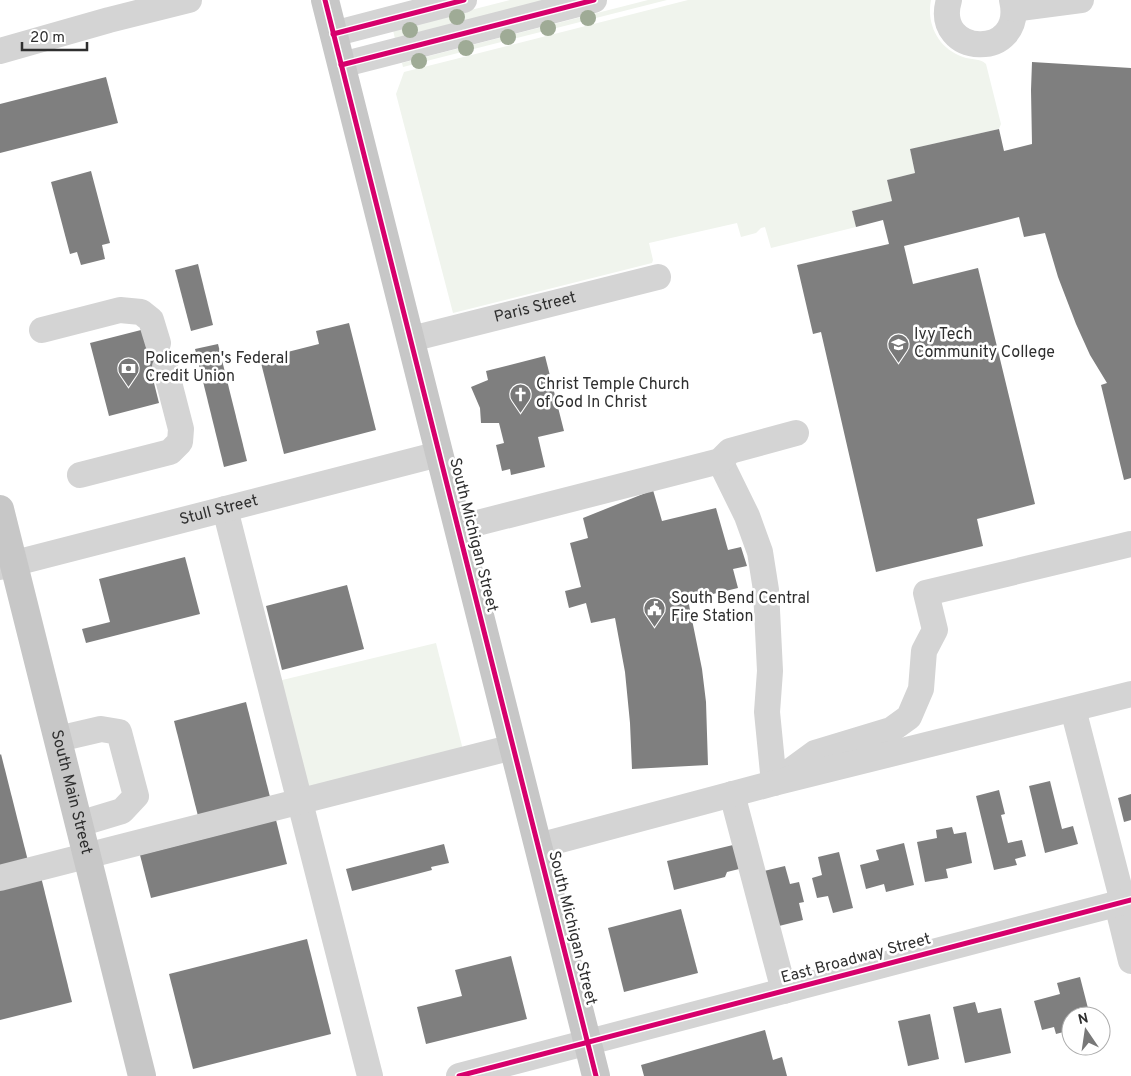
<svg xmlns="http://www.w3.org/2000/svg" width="1131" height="1076" viewBox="0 0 1131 1076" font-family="Overpass,sans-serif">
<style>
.green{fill:#f0f4ed}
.building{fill:#7f7f7f}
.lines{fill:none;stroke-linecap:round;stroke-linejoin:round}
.minor{stroke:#d4d4d4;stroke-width:26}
.major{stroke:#c7c7c7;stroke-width:28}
.cycleway-casing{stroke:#fff;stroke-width:8}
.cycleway{stroke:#d6006c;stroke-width:5}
.tree{fill:#9fab96}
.labels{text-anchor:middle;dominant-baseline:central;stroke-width:5;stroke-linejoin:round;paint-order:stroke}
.street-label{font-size:16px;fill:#2f2f2f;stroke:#fff}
.poi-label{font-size:16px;fill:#2f2f2f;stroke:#fff;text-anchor:start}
</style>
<rect width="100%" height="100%" fill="#fff"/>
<g class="green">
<polygon points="510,0 546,0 395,39 393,30"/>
<polygon points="648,0 667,0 403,67 402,63"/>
<path d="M688,0H931C926,25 939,49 963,57C971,60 980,58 986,64L1001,124L999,129L910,149L915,173L887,180L892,201L852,211L856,227L771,248L765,227L761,228L756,233L741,237L737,223L649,243L653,260L652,263L453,313L396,94L404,72Z"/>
<polygon points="436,643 464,754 302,794 274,682"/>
</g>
<g class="building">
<polygon points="1032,62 1131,68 1131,478 1124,480 1101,385 1107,383 1090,355 1076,324 1058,277 1045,233 1024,237 1019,217 904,246 913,284 978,268 1035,504 977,519 983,546 876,572 821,332 813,334 797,265 889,244 883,220 856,227 852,211 892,201 887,180 915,173 910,149 999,129 1004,151 1032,144 1031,90"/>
<polygon points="106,77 118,123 0,153 0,104"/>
<polygon points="91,171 110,243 102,245 105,259 81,265 77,252 70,254 51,182"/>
<polygon points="198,264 213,325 191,331 175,270"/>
<polygon points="349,323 376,430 284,454 260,359 319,344 316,331"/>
<polygon points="141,330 168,341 174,365 151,371 159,403 109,416 90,343"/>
<polygon points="218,344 247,461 224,467 195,349"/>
<polygon points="545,356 564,431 538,437 545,467 511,475 510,469 502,471 496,445 504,443 499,423 481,423 480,408 471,387 488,380 486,371"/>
<polygon points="653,490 662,521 716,508 728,550 741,547 747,566 733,569 738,588 688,600 702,669 706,702 708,765 632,769 630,723 625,672 615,618 591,623 586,603 569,608 565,591 581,587 570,543 588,538 583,518"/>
<polygon points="185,557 200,614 86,643 82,629 110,622 99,579"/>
<polygon points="347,585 364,649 282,670 266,606"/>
<polygon points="246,702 270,797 198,816 174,721"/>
<polygon points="1,754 28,861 0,868 0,755"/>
<polygon points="1050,781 1062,829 1073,826 1078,844 1045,853 1029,786"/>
<polygon points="999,790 1005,814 1001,815 1008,843 1022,840 1026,856 1015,859 1017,865 994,870 976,796"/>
<polygon points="1131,794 1131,820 1124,822 1118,798"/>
<polygon points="276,820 287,864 151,898 140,855"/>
<polygon points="952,827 954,834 966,832 972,863 946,869 948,878 925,882 917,842 937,838 936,830"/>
<polygon points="904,843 914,885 886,892 884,884 866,889 860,865 879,860 876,850"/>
<polygon points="444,844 449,863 431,867 432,870 352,891 346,869"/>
<polygon points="733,845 739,869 727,872 725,877 674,890 667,861"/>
<polygon points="839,852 853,908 833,913 828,896 817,898 812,878 822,875 818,857"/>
<polygon points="785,866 790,884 799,882 804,902 799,903 803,920 779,926 764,871"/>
<polygon points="41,877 72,1002 0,1020 0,887"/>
<polygon points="681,909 698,973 624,992 608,928"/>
<polygon points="307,939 331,1034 193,1069 169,974"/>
<polygon points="511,956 527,1019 426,1044 417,1007 462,996 455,970"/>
<polygon points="1080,977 1090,1016 1071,1016 1070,1023 1071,1030 1056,1034 1054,1027 1042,1030 1034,1001 1060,994 1057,983"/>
<polygon points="975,1002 978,1013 1001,1008 1011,1053 965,1063 953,1007"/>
<polygon points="930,1014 939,1059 908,1066 898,1021"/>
<polygon points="765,1030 773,1060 782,1057 787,1076 644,1076 641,1065"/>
</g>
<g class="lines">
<g class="minor">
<path d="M949,0C932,57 1026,61 1012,0"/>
<polyline points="1014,9 1081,0"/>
<polyline points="333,34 464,0"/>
<polyline points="0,51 109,20 189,0"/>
<polyline points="341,65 594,0"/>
<polyline points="42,330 120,310 141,312 151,320 158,343"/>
<path id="s1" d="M411,339L658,277"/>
<polyline points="720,461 747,516 760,552 766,590 770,671 767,712 774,783 815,753 891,730 909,717 921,689 924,651 935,630 926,593 1131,544"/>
<polyline points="80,475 170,452 180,442 181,429 165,367"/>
<polyline points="225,509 370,1076"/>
<polyline points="458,528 720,461 730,451 796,433"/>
<path id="s2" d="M0,567L439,454"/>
<polyline points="1073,709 1123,902"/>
<polyline points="58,739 101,729 119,732 136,796 122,811 79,824"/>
<polyline points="732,794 784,991"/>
<polyline points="538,846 774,783 1131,694"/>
<polyline points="0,878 513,747"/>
<polyline points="1117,904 1131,961"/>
<polyline points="459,1076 1131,900"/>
</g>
<g class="major">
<polyline points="325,0 596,1076"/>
<path id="s3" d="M0,509L142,1076"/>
</g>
<defs>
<g id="cycleway">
<polyline points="325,0 596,1076"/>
<polyline points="333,34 464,0"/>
<polyline points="341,65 594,0"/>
<polyline points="459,1076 1131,900"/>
</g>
</defs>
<use href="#cycleway" class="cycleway-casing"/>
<use href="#cycleway" class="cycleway"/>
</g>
<g class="tree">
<circle cx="457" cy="17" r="8"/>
<circle cx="588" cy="18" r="8"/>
<circle cx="548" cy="28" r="8"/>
<circle cx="410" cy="30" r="8"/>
<circle cx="508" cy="37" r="8"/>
<circle cx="466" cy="48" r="8"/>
<circle cx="419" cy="61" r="8"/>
</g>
<defs>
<symbol id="university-pin" viewBox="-11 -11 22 30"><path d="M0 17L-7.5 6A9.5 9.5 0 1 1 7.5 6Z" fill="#787878" stroke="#fff"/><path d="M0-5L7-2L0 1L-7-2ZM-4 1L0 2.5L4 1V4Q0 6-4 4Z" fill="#fff"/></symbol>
<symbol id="bank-pin" viewBox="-11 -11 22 30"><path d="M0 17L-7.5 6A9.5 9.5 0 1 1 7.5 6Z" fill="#787878" stroke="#fff"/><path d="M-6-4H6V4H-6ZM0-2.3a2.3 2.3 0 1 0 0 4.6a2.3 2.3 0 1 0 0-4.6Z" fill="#fff"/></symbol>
<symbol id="church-pin" viewBox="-11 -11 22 30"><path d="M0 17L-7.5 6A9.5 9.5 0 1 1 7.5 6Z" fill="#787878" stroke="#fff"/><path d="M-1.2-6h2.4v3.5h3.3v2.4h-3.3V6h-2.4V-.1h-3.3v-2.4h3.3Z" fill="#fff"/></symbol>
<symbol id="civic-pin" viewBox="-11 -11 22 30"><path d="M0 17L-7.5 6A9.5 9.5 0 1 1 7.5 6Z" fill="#787878" stroke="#fff"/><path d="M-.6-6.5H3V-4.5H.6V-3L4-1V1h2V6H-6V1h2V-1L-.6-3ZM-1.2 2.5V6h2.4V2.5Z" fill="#fff"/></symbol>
</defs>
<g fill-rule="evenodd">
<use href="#university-pin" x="886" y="332" width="25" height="34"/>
<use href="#bank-pin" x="116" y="356" width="25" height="34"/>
<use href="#church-pin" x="508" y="382" width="25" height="34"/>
<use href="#civic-pin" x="642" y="596" width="25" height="34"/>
</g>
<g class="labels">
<g class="street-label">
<text stroke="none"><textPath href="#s1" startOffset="128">Paris Street</textPath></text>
<text stroke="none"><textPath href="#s2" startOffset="226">Stull Street</textPath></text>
<text transform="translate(473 535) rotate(76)">South Michigan Street</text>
<text stroke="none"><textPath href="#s3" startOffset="292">South Main Street</textPath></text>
<text transform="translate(572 928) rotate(76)">South Michigan Street</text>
<text transform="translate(856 959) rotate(-15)">East Broadway Street</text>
</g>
<g class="poi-label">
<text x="914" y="335">Ivy Tech<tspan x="914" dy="18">Community College</tspan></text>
<text x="145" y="359">Policemen's Federal<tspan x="145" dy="18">Credit Union</tspan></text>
<text x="536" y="385">Christ Temple Church<tspan x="536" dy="18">of God In Christ</tspan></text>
<text x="671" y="599">South Bend Central<tspan x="671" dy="18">Fire Station</tspan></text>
</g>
</g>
<g transform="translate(1086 1031) rotate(347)"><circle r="24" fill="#ffffff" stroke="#acacac"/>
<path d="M0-4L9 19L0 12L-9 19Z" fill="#787878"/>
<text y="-8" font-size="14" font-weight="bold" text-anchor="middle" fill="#2f2f2f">N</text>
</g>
<path d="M22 42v8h65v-8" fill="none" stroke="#2f2f2f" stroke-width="2.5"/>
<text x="30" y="42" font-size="15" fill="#2f2f2f" stroke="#ffffff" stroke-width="4" paint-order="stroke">20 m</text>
</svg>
